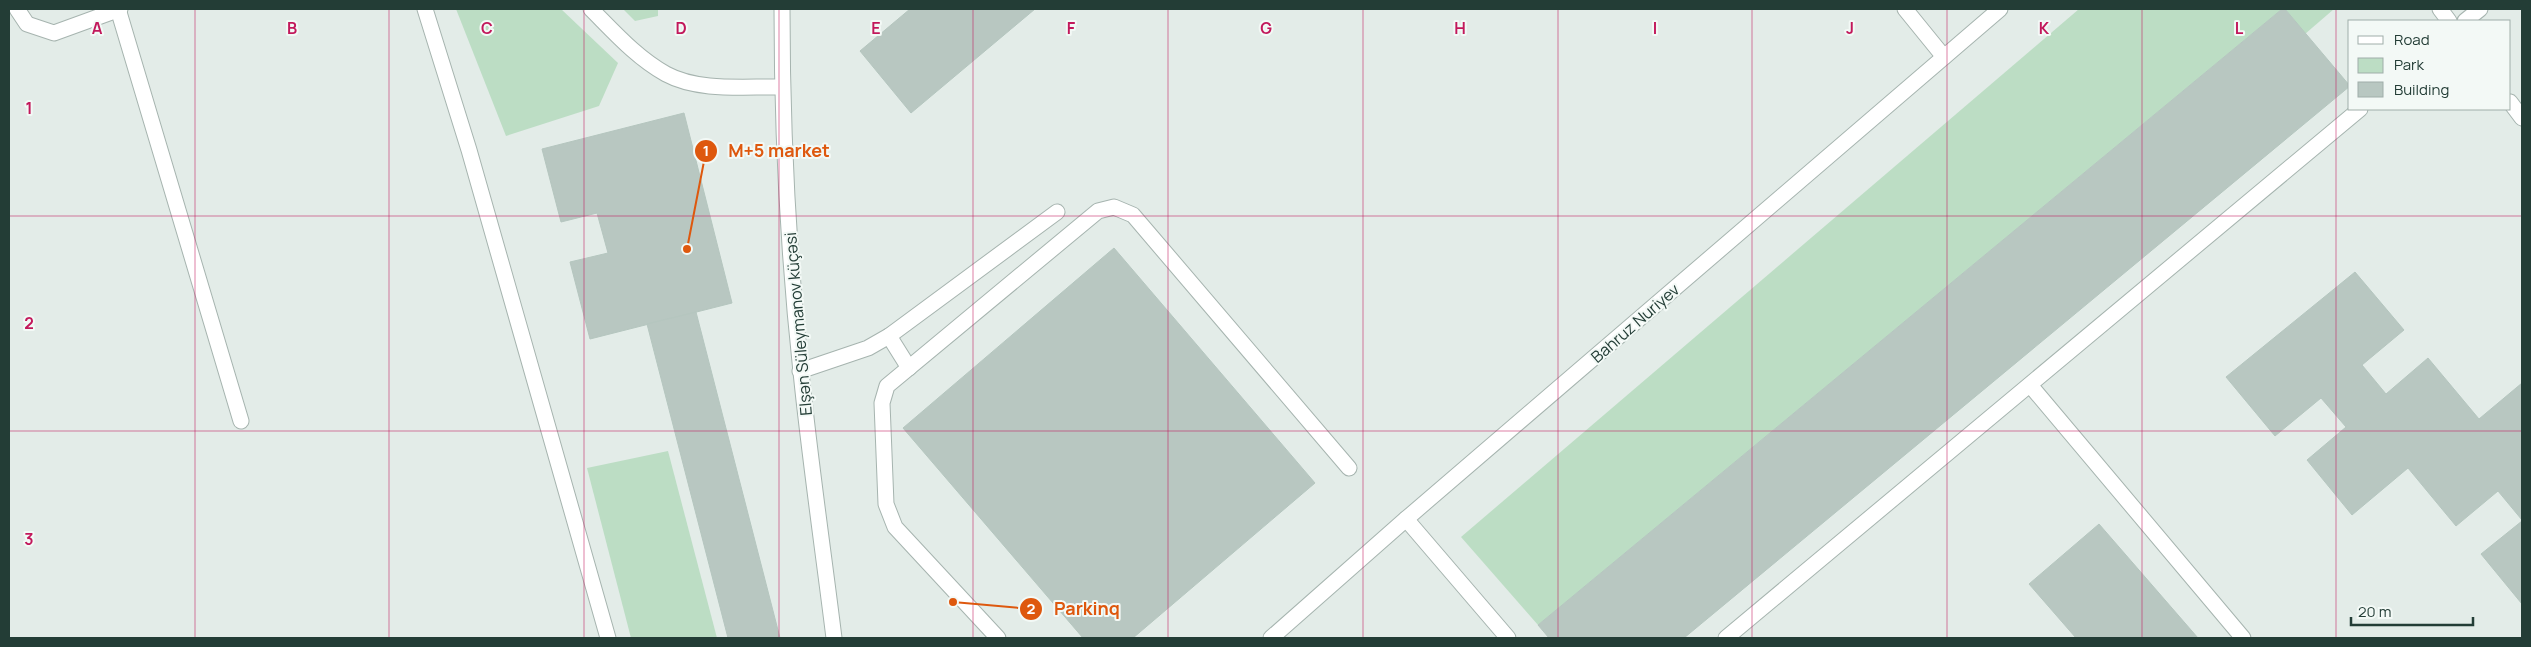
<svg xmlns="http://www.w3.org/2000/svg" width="2531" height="647" viewBox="0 0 2531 647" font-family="Manrope,sans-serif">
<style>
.green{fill:#bcddc4}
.building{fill:#b8c7c1;stroke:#b5c6bf}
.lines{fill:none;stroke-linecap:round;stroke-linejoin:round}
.lane-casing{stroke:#a6b4af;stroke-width:17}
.street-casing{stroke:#a6b4af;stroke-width:17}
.lane{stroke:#fff;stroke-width:15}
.street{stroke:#fff;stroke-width:15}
.grid{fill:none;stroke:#c2185b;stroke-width:1;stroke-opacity:0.55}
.labels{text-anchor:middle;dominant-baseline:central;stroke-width:4;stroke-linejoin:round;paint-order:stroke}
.street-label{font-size:16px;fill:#233d36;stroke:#f3f9f6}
.grid-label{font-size:16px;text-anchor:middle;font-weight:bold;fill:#c2185b;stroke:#f3f9f6;stroke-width:4;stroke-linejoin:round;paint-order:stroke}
.leader{fill:none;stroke:#de580e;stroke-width:2}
.callout-dot{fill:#de580e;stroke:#f3f9f6;stroke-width:2}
.mark-label{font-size:15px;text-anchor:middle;font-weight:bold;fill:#fff}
.callout-label{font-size:18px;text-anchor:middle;font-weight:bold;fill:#de580e;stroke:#f3f9f6;stroke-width:4;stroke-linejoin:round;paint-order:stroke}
</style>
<rect width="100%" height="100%" fill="#e3ece8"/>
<g class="green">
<polygon points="456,9 561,9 618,63 599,106 506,136"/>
<polygon points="623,9 658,9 658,16 635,21"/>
<polygon points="2079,9 2282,9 1538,625 1461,537"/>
<polygon points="2285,9 2334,9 2305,34"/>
<polygon points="668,451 717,638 631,638 587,468"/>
</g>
<g class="building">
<polygon points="910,9 1035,9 911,113 860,51"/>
<polygon points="2282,9 2285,9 2350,86 1684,638 1549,638 1538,625"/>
<polygon points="684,113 732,303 590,339 570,262 608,253 597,213 561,222 542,149"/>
<polygon points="1114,248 1315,483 1133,638 1083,638 903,428"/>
<polygon points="2355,272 2404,330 2362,365 2386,394 2428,358 2479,419 2522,383 2522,520 2498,491 2456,526 2408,468 2352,515 2307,460 2346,427 2321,398 2275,436 2226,377"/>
<polygon points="696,312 780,638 728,638 647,324"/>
<polygon points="2522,521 2522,604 2481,554"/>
<polygon points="2099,524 2198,638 2076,638 2029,584"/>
</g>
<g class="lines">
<defs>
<g id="lane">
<polyline points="1905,9 1944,57"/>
<polyline points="2465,21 2480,9"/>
<polyline points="889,336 909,368"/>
<polyline points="800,371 868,348 889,336 1057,212"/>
<polyline points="2030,385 2243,638"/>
<polyline points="1406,519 1508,638"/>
<polyline points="998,638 895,527 886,504 882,403 887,386 1098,211 1114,207 1133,215 1349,468"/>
<polyline points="1726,638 2360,109"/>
</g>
<g id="street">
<polyline points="17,9 27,24 54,33 120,9"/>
<polyline points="118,9 241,421"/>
<polyline points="425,9 469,150 608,638"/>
<path d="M591,9C614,32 637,58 666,74C699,92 746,86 782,87"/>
<path d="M782,9C782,130 788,251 801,372C810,461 823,549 834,638"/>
<polyline points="2440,9 2449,21"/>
<polyline points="2510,102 2522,118"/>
<polyline points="1271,638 1406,519 2000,9"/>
</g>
</defs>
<use href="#lane" class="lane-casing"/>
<use href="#street" class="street-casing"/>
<use href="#lane" class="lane"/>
<use href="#street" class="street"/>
</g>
<path class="grid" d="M195,9V638M389,9V638M584,9V638M779,9V638M973,9V638M1168,9V638M1363,9V638M1558,9V638M1752,9V638M1947,9V638M2142,9V638M2336,9V638M9,216H2522M9,431H2522"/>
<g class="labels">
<g class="street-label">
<text transform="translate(1635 323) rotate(-41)">Bahruz Nuriyev</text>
<text transform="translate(798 324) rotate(-95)">Elşən Süleymanov küçəsi</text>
</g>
</g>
<g class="grid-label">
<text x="97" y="34">A</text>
<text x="292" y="34">B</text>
<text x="487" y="34">C</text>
<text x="681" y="34">D</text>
<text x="876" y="34">E</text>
<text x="1071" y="34">F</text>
<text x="1266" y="34">G</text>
<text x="1460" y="34">H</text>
<text x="1655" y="34">I</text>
<text x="1850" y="34">J</text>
<text x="2044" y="34">K</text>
<text x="2239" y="34">L</text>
<text x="29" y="114">1</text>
<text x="29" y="329">2</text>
<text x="29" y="545">3</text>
</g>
<path class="leader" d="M687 249L706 151M953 602L1031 609"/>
<g class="callout-dot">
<circle cx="687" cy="249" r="5"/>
<circle cx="953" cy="602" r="5"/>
<circle cx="706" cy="151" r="12"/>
<circle cx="1031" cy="609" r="12"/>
</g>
<g class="mark-label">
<text x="706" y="156">1</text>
<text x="1031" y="614">2</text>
</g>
<g class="callout-label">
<text x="779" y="157">М+5 market</text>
<text x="1087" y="615">Parkinq</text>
</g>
<rect width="2531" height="647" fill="none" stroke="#233d36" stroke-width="20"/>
<rect x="2348" y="20" width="162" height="90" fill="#f3f9f6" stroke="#a0aea9"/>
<rect x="2358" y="36" width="25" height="8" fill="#ffffff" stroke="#a0aea9"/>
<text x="2394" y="45" font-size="15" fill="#233d36">Road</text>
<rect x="2358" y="58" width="25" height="15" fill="#bcddc4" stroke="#a0aea9"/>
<text x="2394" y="70" font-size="15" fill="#233d36">Park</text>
<rect x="2358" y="82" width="25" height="15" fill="#b8c7c1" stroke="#a0aea9"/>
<text x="2394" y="95" font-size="15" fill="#233d36">Building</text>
<path d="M2351 617v8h122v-8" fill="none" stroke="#233d36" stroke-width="2.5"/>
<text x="2358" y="617" font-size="15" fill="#233d36" stroke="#f3f9f6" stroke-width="4" paint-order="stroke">20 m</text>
</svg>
